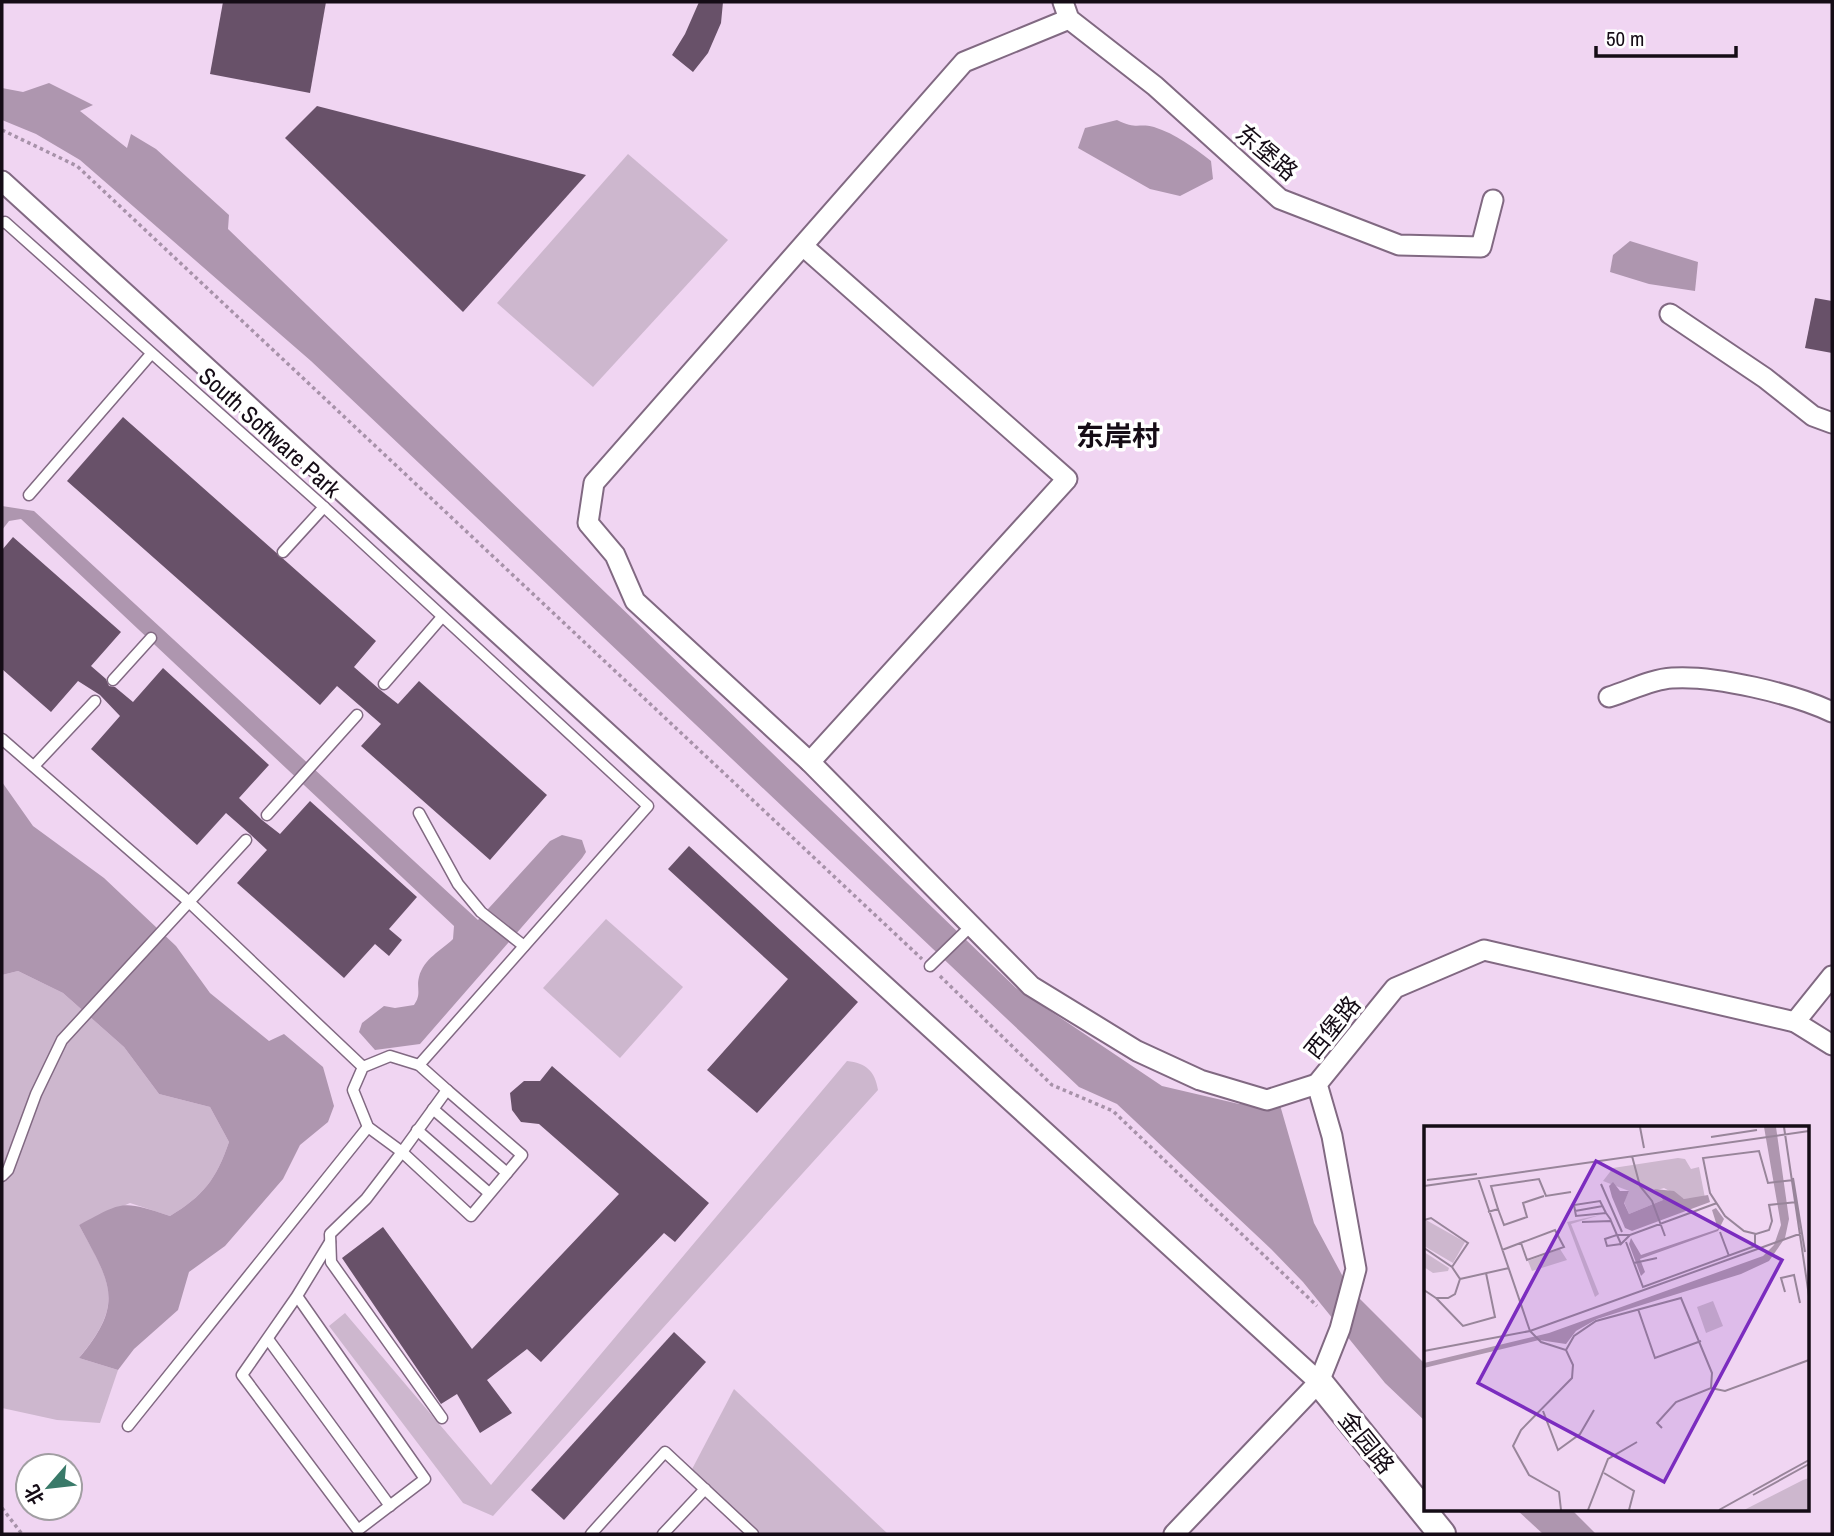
<svg xmlns="http://www.w3.org/2000/svg" width="1834" height="1536" viewBox="0 0 1834 1536" font-family="'Archivo Narrow','Noto Sans SC',sans-serif">
<style>
.green{fill:#cdb7ce}
.water{fill:#ae96af}
.building{fill:#685169}
.lines{fill:none;stroke-linecap:round;stroke-linejoin:round}
.lane-casing{stroke:#816982;stroke-width:13}
.street-casing{stroke:#816982;stroke-width:23}
.secondary-casing{stroke:#816982;stroke-width:30}
.path{stroke:#a792a9;stroke-width:3.5;stroke-dasharray:3.5 3.5;stroke-linecap:butt}
.lane{stroke:#fff;stroke-width:10}
.street{stroke:#fff;stroke-width:19}
.secondary{stroke:#fff;stroke-width:26}
.labels{text-anchor:middle;dominant-baseline:central;stroke-width:7;stroke-linejoin:round;paint-order:stroke}
.street-label{font-size:24px;fill:#150c16;stroke:#fff}
.quarter-label{font-size:28px;font-weight:bold;fill:#150c16;stroke:#fff}
.inset-road{fill:none;stroke:#98859a;stroke-width:2}
.view{fill:#7b2cbf;fill-opacity:0.15;stroke:#7b2cbf;stroke-width:3.5}
.inset-edge{fill:none;stroke:#150c16;stroke-width:3.5}
</style>
<rect width="100%" height="100%" fill="#f0d5f2"/>
<g class="green">
<polygon points="628,154 728,240 593,387 497,303"/>
<polygon points="606,919 683,987 620,1058 543,988"/>
<path d="M18,971L63,993L124,1047L159,1094L210,1107L229,1142C216,1180 203,1196 170,1216L130,1203L79,1225C110,1282 126,1302 79,1358L118,1370L100,1423L57,1420L2,1408V975Z"/>
<path d="M847,1061C866,1063 875,1071 878,1090L493,1516L463,1503L329,1326L345,1313L491,1485Z"/>
<polygon points="734,1389 888,1534 760,1534 690,1473"/>
</g>
<g class="water">
<polygon points="49,83 93,105 80,111 127,148 131,134 156,149 229,215 228,229 1016,988 1162,1086 1239,1104 1280,1105 1314,1223 1349,1288 1426,1365 1426,1422 1385,1383 1303,1282 1271,1249 1117,1104 1079,1087 311,361 80,160 36,134 2,120 2,88 23,92"/>
<path d="M1117,120C1137,130 1138,123 1154,127C1176,134 1193,147 1211,161L1213,179L1180,196L1150,189L1078,148L1085,128Z"/>
<polygon points="1630,241 1698,262 1695,291 1649,284 1610,272 1613,255"/>
<path d="M2,506L34,511L478,920L550,841L562,835L582,840L586,852L582,858L420,1044L375,1050L359,1032L362,1023L384,1006L395,1008L414,1005C422,994 416,988 419,977C424,958 441,951 453,939L454,926L21,519L9,521L2,530Z"/>
<path d="M2,782L33,826L104,878L176,946L210,993L269,1041L284,1034L323,1067L334,1106L328,1122L300,1145L283,1179L225,1246L189,1272L178,1310L134,1349L118,1370L79,1358C126,1302 110,1283 79,1225C124,1201 121,1200 170,1216C203,1196 216,1180 229,1142L210,1107L159,1094L124,1047L63,993L18,971L2,975Z"/>
<polygon points="1517,1510 1572,1510 1596,1534 1543,1534"/>
</g>
<g class="building">
<polygon points="223,2 326,2 310,93 210,74"/>
<polygon points="699,2 723,2 721,23 708,53 693,72 672,55 685,34"/>
<polygon points="317,106 586,175 463,312 285,138"/>
<polygon points="1815,298 1832,301 1832,353 1805,348"/>
<polygon points="123,417 376,641 354,667 379,689 398,704 419,681 547,795 490,860 361,746 381,724 337,686 320,705 67,481"/>
<polygon points="13,537 121,632 91,666 106,679 109,686 115,687 133,702 163,668 269,765 239,798 262,820 280,834 310,801 417,897 389,929 402,940 389,956 375,944 344,978 237,883 267,850 250,834 226,813 197,845 91,749 120,716 100,695 78,681 51,712 2,669 2,550"/>
<polygon points="689,846 858,1002 757,1113 707,1070 788,979 668,869"/>
<polygon points="552,1066 709,1203 675,1242 664,1233 541,1362 527,1349 487,1380 512,1413 480,1433 457,1394 441,1404 342,1258 383,1227 472,1349 619,1194 539,1124 521,1122 512,1110 510,1093 524,1081 540,1081"/>
<polygon points="674,1332 706,1362 564,1520 531,1490"/>
</g>
<g class="lines">
<defs>
<g id="lane">
<polyline points="2,223 5,222 324,507 648,806 419,1065"/>
<polyline points="29,495 151,354"/>
<polyline points="283,552 324,507"/>
<polyline points="113,680 151,638"/>
<polyline points="384,684 442,617"/>
<polyline points="2,739 188,901 363,1067"/>
<polyline points="34,766 95,701"/>
<polyline points="419,813 458,884 481,912 524,946"/>
<polyline points="267,815 357,715"/>
<polyline points="930,966 971,926"/>
<polygon points="390,1056 419,1065 447,1090 402,1152 368,1127 353,1090 363,1067"/>
<polyline points="433,1109 507,1173"/>
<polyline points="417,1130 489,1193"/>
<polyline points="2,1176 8,1170 36,1094 62,1040 246,840"/>
<polyline points="297,1296 242,1375 358,1530 425,1479 297,1296 330,1242"/>
<polyline points="268,1339 390,1506"/>
<polyline points="442,1418 331,1262 330,1234 366,1199 402,1152 471,1216 522,1155 447,1090"/>
<polyline points="128,1426 368,1127"/>
<polyline points="591,1534 665,1452 753,1534"/>
<polyline points="663,1534 705,1489"/>
</g>
<g id="street">
<polyline points="1063,2 1069,19 1155,86 1280,199 1399,245 1481,247 1493,200"/>
<polyline points="1069,19 964,62 594,483 588,523 615,555 635,601 810,762 1031,986 1137,1051 1200,1080 1267,1100 1317,1084"/>
<polyline points="2,181 1319,1382"/>
<polyline points="803,246 1067,479 810,762"/>
<polyline points="1670,314 1765,378 1813,416 1832,423"/>
<path d="M1609,697C1629,691 1652,679 1672,678C1715,675 1794,694 1832,712"/>
<polyline points="1795,1022 1832,976"/>
<polyline points="1174,1534 1319,1382 1340,1329 1356,1269 1332,1136 1317,1084 1395,988 1484,950 1795,1022 1832,1045"/>
</g>
<polyline id="secondary" points="1319,1382 1442,1534"/>
</defs>
<use href="#lane" class="lane-casing"/>
<use href="#street" class="street-casing"/>
<use href="#secondary" class="secondary-casing"/>
<g class="path">
<polyline points="2,130 77,166 922,959"/>
<polyline points="940,976 1052,1085 1113,1111 1317,1306"/>
<polyline points="2,1508 22,1534"/>
</g>
<use href="#lane" class="lane"/>
<use href="#street" class="street"/>
<use href="#secondary" class="secondary"/>
</g>
<g class="labels">
<g class="street-label">
<text transform="translate(1267 152) rotate(40)">东堡路</text>
<text transform="translate(270 432) rotate(42)">South Software Park</text>
<text transform="translate(1332 1027) rotate(-51)">西堡路</text>
<text transform="translate(1367 1442) rotate(51)">金园路</text>
</g>
<g class="quarter-label">
<text x="1118" y="436">东岸村</text>
</g>
</g>
<g transform="translate(1424 1126)">
<rect width="385" height="385" fill="#f0d5f2"/>
<path d="M254,32L261,33L267,43L275,41L281,72L260,73L240,62L230,65L239,74L205,88L200,76L205,65L179,55L189,42ZM176,89L147,98L175,168L171,171L143,96ZM2,94L41,116L29,137L0,120ZM136,123L143,134L108,145L104,135ZM0,126L25,142L24,145L9,147L0,141ZM289,175L299,200L282,207L273,181ZM385,352V384H320L379,354Z" fill="#cdb7ce"/>
<path d="M340,1H352L365,93L361,112L345,135L317,148L173,193L152,205L142,218L115,214L0,242V237L125,207L339,130L350,119L357,99ZM189,56L196,65H205L200,77L205,88L239,74L230,63L250,65L260,73L284,69L286,76L208,105L201,102L188,71L185,60ZM292,82L300,93L294,105L216,133L221,146L217,150L205,118L207,112L217,129L294,103L288,84Z" fill="#ae96af"/>
<path class="inset-road" d="M216,1L220,22M360,1L385,170M287,11L333,4M208,30L216,60L228,75L241,110M54,52L106,205L117,216L142,224L149,239L148,252L97,304L89,320L105,349L135,366L137,384M369,52L381,126M3,54L53,48M370,54L344,57L335,25L279,32L286,67L301,90L320,105L332,108L345,104L348,95L345,79L373,76M177,58L198,106M0,60L385,5M74,83L80,99L103,91L99,77L120,70M151,85L179,80M64,86L74,83L67,60L115,53L122,70L147,66M182,87L176,75L150,79L152,90L182,87L187,94M0,94L7,92L44,117L28,141M158,96L187,95L193,109L181,113L183,120L197,118M296,106L305,130M206,109L197,118L193,109H206L293,77M202,116L219,161L331,120V108M0,122L28,141L36,153L31,168L24,172H12L0,164M78,124L131,104L140,121L103,134L97,117M210,137L233,132M36,153L85,142M361,166L357,152L370,149L376,177M12,172L39,200L71,191L62,147M214,183L231,232L277,215M142,224L150,210L172,195L257,172L288,247L287,262M0,225L106,205L378,107M119,285L134,324L156,308L170,284M238,302L233,297L252,276L287,262L301,265L385,234M180,347L210,365L205,384M329,369L385,338M164,384L184,333L213,316M295,384L385,334"/>
<path class="view" d="M172,35L358,134L240,356L54,257Z"/>
<rect width="385" height="385" class="inset-edge"/>
</g>
<rect width="1834" height="1536" fill="none" stroke="#150c16" stroke-width="7"/>
<g transform="translate(49 1487) rotate(242)"><circle r="33" fill="#ffffff" stroke="#a19ea2" stroke-width="2"/>
<path d="M0-5L12 26L0 18L-12 26Z" fill="#397a69"/>
<text y="-10" font-size="19" font-weight="bold" text-anchor="middle" fill="#150c16">北</text>
</g>
<path d="M1596 46v10h140v-10" fill="none" stroke="#150c16" stroke-width="3.5"/>
<text x="1606" y="46" font-size="21" fill="#150c16" stroke="#ffffff" stroke-width="5" paint-order="stroke">50 m</text>
</svg>
